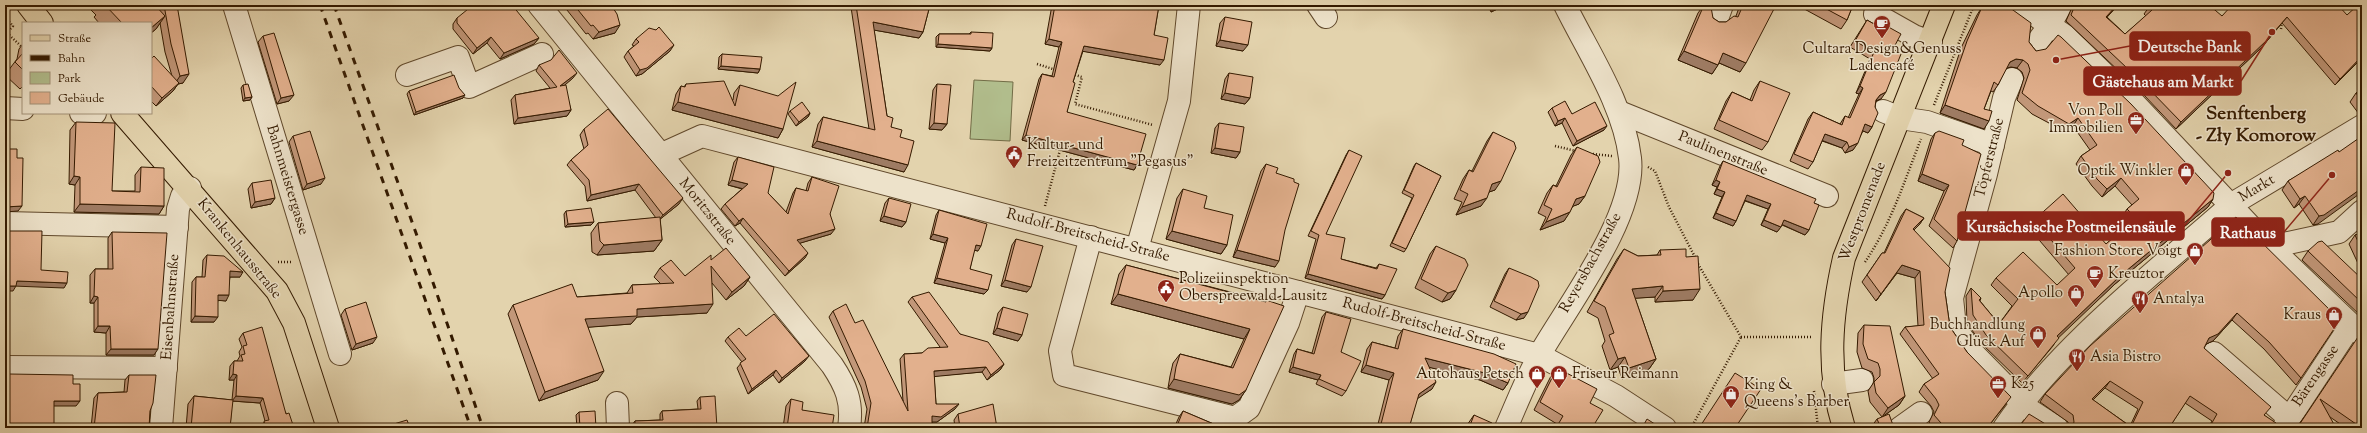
<svg xmlns="http://www.w3.org/2000/svg" width="2367" height="433" viewBox="0 0 2367 433" font-family="'Sorts Mill Goudy',serif">
<style>
.green{fill:#b1bd8c;stroke:#726c46}
.lines{fill:none;stroke-linecap:round;stroke-linejoin:round}
.minor-casing{stroke:#60482b;stroke-width:24}
.major-casing{stroke:#341a00;stroke-width:24}
.path{stroke:#341a00;stroke-width:2.5;stroke-dasharray:1 2;stroke-linecap:butt}
.minor{stroke:#ede2ca;stroke-width:22}
.major{stroke:#e3d3ad;stroke-width:22}
.rail{stroke:#341a00;stroke-width:3;stroke-dasharray:7 7;stroke-linecap:butt}
.wall{fill:#c29779;stroke:#341a00;fill-rule:evenodd}
.shaded-wall{fill:#9e7b63;stroke:#341a00}
.building{fill:#e2b08d;stroke:#341a00;fill-rule:evenodd}
.labels{text-anchor:middle;dominant-baseline:central;stroke-width:3;stroke-linejoin:round;paint-order:stroke}
.poi-label{font-size:15px;fill:#341a00;stroke:#ede2ca;text-anchor:start}
.street-label{font-size:15px;fill:#341a00;stroke:#ede2ca}
.district-label{font-size:19px;font-weight:bold;fill:#341a00;stroke:#ede2ca}
.leader{fill:none;stroke:#8f2418;stroke-width:1.5}
.callout-dot{fill:#8f2418;stroke:#ede2ca;stroke-width:1.5}
.callout{fill:#8f2418;stroke:#8f2418;stroke-width:1.5}
.callout-label{font-size:16px;text-anchor:middle;font-weight:bold;fill:#fff}
</style>
<rect width="100%" height="100%" fill="#e3d3ad"/>
<filter id="stains"><feTurbulence type="fractalNoise" baseFrequency=".005" numOctaves="4"/><feColorMatrix values="0 0 0 0 .2 0 0 0 0 .09 0 0 0 0 .02 0 0 0 .5 -.17"/></filter>
<radialGradient id="worn" r=".72"><stop offset=".6" stop-color="#630" stop-opacity="0"/><stop offset="1" stop-color="#630" stop-opacity=".3"/></radialGradient>
<polygon class="green" points="974,80 1013,82 1010,141 970,139"/>
<g class="lines">
<defs>
<g id="minor">
<polyline points="234,5 340,354"/>
<path d="M539,5L832,365C846,386 853,402 849,428"/>
<polyline points="1318,5 1326,17"/>
<polyline points="2020,5 2064,35 2134,103 2270,247 2362,335"/>
<polyline points="1875,14 1914,36 1931,42"/>
<polyline points="1717,19 1722,5"/>
<polyline points="2035,45 2050,25 2061,5"/>
<polyline points="407,75 458,57 469,87 542,54"/>
<polyline points="2012,79 2004,98 1986,174 1952,298 1955,327 1971,351 2028,409 2057,428"/>
<polyline points="5,108 23,109"/>
<polyline points="1883,111 1900,118 1927,122 1993,145"/>
<polyline points="1619,112 1827,196"/>
<polyline points="81,113 95,113"/>
<polyline points="660,155 702,136 1539,355 1616,396 1665,428"/>
<polyline points="5,223 177,227"/>
<polyline points="1091,237 1060,351 1064,375 1235,418 1249,408 1288,323 1298,292"/>
<polyline points="2270,247 2339,232 2362,211"/>
<polyline points="1137,249 1179,101 1189,5"/>
<polyline points="2214,353 2288,417"/>
<polyline points="5,367 166,368"/>
<polyline points="1833,384 1862,380"/>
<polyline points="617,403 618,428"/>
<polyline points="161,428 178,209 182,196 190,188"/>
<path d="M1506,428C1517,403 1527,377 1540,354C1568,305 1637,215 1630,158C1624,105 1588,52 1565,5"/>
<polyline points="1900,428 1921,413"/>
<path d="M2004,428C2058,348 2149,277 2222,213L2232,204L2362,126"/>
<polyline points="2283,428 2351,325"/>
</g>
<g id="major">
<polyline points="28,5 42,23"/>
<polyline points="122,113 277,291 294,323 328,428"/>
<path d="M1844,428C1826,370 1831,316 1844,258L1944,5"/>
</g>
</defs>
<use href="#minor" class="minor-casing"/>
<use href="#major" class="major-casing"/>
<g class="path">
<polyline points="5,17 13,26 5,35"/>
<polyline points="2281,29 2282,21"/>
<polyline points="7,33 23,48"/>
<polyline points="1037,64 1056,70"/>
<polyline points="1072,74 1082,77 1075,104 1153,125"/>
<polyline points="1934,105 1974,5"/>
<polyline points="1555,146 1576,151"/>
<polyline points="1593,154 1612,156"/>
<polyline points="1648,167 1655,171 1669,207 1696,259"/>
<polyline points="1045,206 1060,150"/>
<polyline points="278,262 293,262"/>
<path d="M1865,262C1891,224 1904,182 1921,139"/>
<polyline points="1698,264 1741,337"/>
<polyline points="1741,337 1812,337"/>
<polyline points="1814,391 1818,428"/>
<polyline points="1691,428 1741,337"/>
</g>
<use href="#minor" class="minor"/>
<use href="#major" class="major"/>
<g class="rail">
<polyline points="320,5 471,428"/>
<polyline points="334,5 416,233 483,428"/>
</g>
</g>
<g class="wall">
<polygon points="92,5 155,5 157,7 157,5 177,5 183,83 178,84 173,91 156,106 151,101 151,59 172,76 165,52 160,23 156,29 151,33 151,23 99,23 94,17 96,15 89,8"/>
<polygon points="563,5 611,5 615,33 593,39 588,33 586,34"/>
<polygon points="837,5 930,5 923,32 919,38 874,30 887,116 891,127 900,137 904,172 812,147 818,124 823,117 869,129 851,7 837,6"/>
<polygon points="1052,5 1159,5 1154,35 1160,65 1083,51 1073,82 1067,112 1137,165 1134,170 1022,140 1039,79 1042,74 1052,76 1059,47 1045,44"/>
<polygon points="1488,5 1506,5 1491,12"/>
<polygon points="1704,5 1713,18 1719,22 1726,22 1736,16 1740,5 1771,5 1740,72 1719,63 1712,74 1678,60 1698,13"/>
<polygon points="1797,5 1853,5 1847,20 1841,29"/>
<polygon points="2073,5 2118,5 2107,17 2125,34 2146,16 2144,14 2149,7 2222,16 2347,15 2362,5 2362,58 2335,85 2282,23 2262,47 2176,129 2143,94 2066,21"/>
<polygon points="1982,7 2029,42 2036,51 2213,199 2208,207 2115,284 2058,337 2053,346 2022,383 1981,343 1967,323 1966,296 1971,288 1981,298 1980,301 1999,324 2012,306 1991,285 1996,278 2057,285 2069,275 2028,227 2034,220 2106,244 2129,224 2122,217 2127,209 2132,205 2115,186 2102,197 2092,186 2076,164 2081,156 2090,150 2073,126 2064,131 2032,114 2017,100 2024,78 2022,72 2017,68 2011,67 2006,68 1998,85 1993,92 1991,91 1984,109 1984,129 1940,113 1961,48 1977,15"/>
<polygon points="1225,17 1243,51 1216,46 1220,23"/>
<polygon points="457,18 539,38 534,44 500,59 487,43 473,54 453,29 453,24"/>
<polygon points="1867,20 1874,24 1876,20 1893,49 1881,99 1876,101 1872,127 1868,133 1863,131 1853,150 1845,153 1842,148 1822,141 1813,162 1808,169 1790,161 1808,119 1813,112 1840,124 1845,116 1848,118 1859,94 1856,93 1870,59 1850,47"/>
<polygon points="656,30 670,51 642,74 636,76 624,57 628,51 634,46 632,45 636,39"/>
<polygon points="971,32 992,48 990,51 936,47 936,37 939,34 969,34"/>
<polygon points="263,36 289,101 277,104 258,42"/>
<polygon points="23,44 23,86 20,89 5,75 17,59 19,49"/>
<polygon points="722,54 760,69 758,73 718,69 719,57"/>
<polygon points="539,65 573,78 564,85 571,110 567,116 514,124 511,100 515,95 550,88 536,71"/>
<polygon points="1229,73 1250,98 1245,104 1221,99 1225,79"/>
<polygon points="1760,81 1768,142 1762,150 1714,129 1726,101 1732,92 1750,100 1754,90"/>
<polygon points="686,84 733,100 734,93 740,85 783,129 778,138 672,110 676,94 681,86 684,87"/>
<polygon points="937,84 947,124 942,130 929,129 933,90"/>
<polygon points="243,85 252,97 250,100 243,101 241,88"/>
<polygon points="2362,88 2362,114 2359,114 2350,102 2356,93"/>
<polygon points="409,91 463,98 414,115 407,94"/>
<polygon points="1552,108 1572,114 1604,130 1573,146 1562,123 1555,126 1548,112"/>
<polygon points="790,111 810,113 808,117 796,126 788,114"/>
<polygon points="76,122 112,191 135,191 135,175 141,167 164,206 159,214 74,212 75,185 69,184 70,130"/>
<polygon points="1219,123 1240,152 1236,158 1211,153 1215,128"/>
<polygon points="584,129 679,204 660,219 662,240 654,251 597,255 592,252 591,233 598,223 656,218 635,190 587,201 585,186 567,165 571,160 584,149 580,135"/>
<polygon points="1493,132 1495,190 1489,192 1481,206 1456,215 1462,202 1454,199 1463,179 1469,170 1472,171 1487,141"/>
<polygon points="1935,133 1962,145 1957,241 1953,248 1929,226 1944,191 1918,181 1931,139"/>
<polygon points="293,136 321,184 303,190 289,142"/>
<polygon points="1577,147 1585,196 1579,204 1573,206 1564,221 1540,230 1546,217 1538,213 1547,193 1553,185 1556,186 1571,155"/>
<polygon points="1349,150 1326,234 1341,259 1376,268 1379,264 1385,295 1382,299 1305,278 1316,239 1308,236 1346,155"/>
<polygon points="2339,152 2318,224 2313,225 2299,204 2294,208 2282,190 2288,181"/>
<polygon points="738,157 768,193 786,212 793,193 796,188 806,191 808,183 812,177 830,214 831,234 800,243 805,258 785,276 740,223 735,226 721,209 725,204 742,189 728,185 734,162"/>
<polygon points="1723,161 1814,203 1809,230 1805,235 1782,225 1777,232 1761,225 1768,209 1745,201 1736,221 1733,226 1713,218 1722,197 1714,194 1717,187 1712,185 1720,166"/>
<polygon points="1416,163 1441,176 1406,249 1404,252 1390,246 1412,198 1402,193 1414,166"/>
<polygon points="1266,164 1276,173 1275,267 1233,257 1261,171"/>
<polygon points="252,183 275,198 271,204 251,208 248,189"/>
<polygon points="1183,189 1204,208 1227,245 1221,254 1166,239 1177,198"/>
<polygon points="889,198 906,222 902,227 880,221 885,203"/>
<polygon points="1906,209 1924,218 1919,225 1914,230 1945,292 1950,327 1967,352 2006,404 1987,428 1933,428 1929,422 1934,412 1931,406 1919,392 1924,384 1933,379 1900,334 1905,327 1918,326 1915,278 1897,273 1876,301 1862,282 1882,253 1884,253 1901,216"/>
<polygon points="939,210 978,251 974,250 970,269 984,294 934,283 945,243 930,239 936,215"/>
<polygon points="566,211 591,225 565,227 564,214"/>
<path d="M2236,217L2301,378L2296,385L2264,349L2232,320L2213,341L2206,344L2204,348L2265,416L2279,428H2208L2212,421L2185,403L2169,428H2069L2068,422L2040,402L2045,394ZM2105,388L2138,409L2130,426L2093,400Z"/>
<polygon points="112,232 154,355 106,355 106,333 94,332 94,303 90,303 90,275 95,269 108,269 108,238"/>
<polygon points="2362,233 2362,272 2349,244 2355,235"/>
<polygon points="1016,239 1027,292 1001,286 1012,245"/>
<polygon points="1436,246 1456,290 1450,299 1442,302 1415,288 1430,254"/>
<polygon points="1624,249 1638,256 1657,255 1660,250 1686,257 1693,300 1655,302 1655,297 1635,298 1656,359 1649,369 1622,379 1618,367 1610,370 1602,346 1605,341 1598,318 1587,312 1617,259"/>
<polygon points="2308,251 2362,279 2362,317 2302,260"/>
<polygon points="207,255 240,277 230,277 226,301 218,300 214,322 191,322 192,282 196,277 202,277 203,260"/>
<polygon points="711,260 750,277 744,286 726,300 712,283 707,313 637,317 631,324 588,327 598,380 539,401 508,314 513,305 577,297 627,293 632,285 661,284 654,277 660,268 685,276"/>
<polygon points="1126,265 1265,301 1266,300 1246,390 1239,400 1232,404 1168,388 1170,376 1173,363 1180,354 1231,367 1244,339 1111,304 1119,274"/>
<polygon points="1509,268 1524,318 1516,320 1490,307 1505,274"/>
<polygon points="912,297 960,334 1004,364 1000,370 987,380 982,372 934,376 936,404 955,409 937,422 932,422 932,428 864,428 867,409 861,387 829,317 833,311 855,323 903,401 900,359 904,354 922,353 940,347 908,302"/>
<polygon points="1003,307 1022,335 1018,341 993,334 998,313"/>
<polygon points="345,309 373,343 352,350 341,315"/>
<polygon points="1326,312 1341,352 1346,391 1342,396 1316,384 1318,380 1289,372 1294,354 1297,349 1312,353 1322,317"/>
<polygon points="1864,325 1905,396 1899,405 1882,417 1870,402 1868,391 1874,382 1874,378 1872,372 1862,368 1857,352 1858,333"/>
<polygon points="1403,329 1508,383 1503,390 1480,380 1429,367 1432,389 1417,398 1409,428 1377,428 1389,380 1361,372 1367,349 1372,342 1395,348 1398,336"/>
<polygon points="243,333 294,428 261,428 260,427 265,421 260,403 232,401 230,428 186,428 188,404 194,396 232,400 234,380 229,380 230,366 234,361 237,361 240,356 239,352 242,347 239,339"/>
<polygon points="746,336 805,361 779,383 773,375 748,394 737,368 742,362 725,341 728,337"/>
<polygon points="2362,340 2362,428 2346,428 2330,417 2296,428"/>
<polygon points="1557,368 1590,403 1592,428 1555,428 1557,424 1534,410 1551,376"/>
<polygon points="129,375 150,411 149,428 91,428 94,398 98,393 124,392 125,380"/>
<polygon points="700,397 717,428 632,428 632,425 635,421 660,420 660,414 662,411 698,409 697,401"/>
<polygon points="791,399 802,410 832,428 783,428 786,406"/>
<polygon points="1183,411 1223,428 1174,428 1179,417"/>
<polygon points="579,412 596,428 577,428 576,415"/>
<polygon points="958,414 997,428 955,428 954,420"/>
<polygon points="1474,415 1490,428 1465,428"/>
<polygon points="1877,419 1894,428 1873,428 1872,426"/>
</g>
<g class="shaded-wall">
<polygon points="838,5 852,5 851,7 837,6"/>
<polygon points="1498,5 1506,5 1491,12 1495,6"/>
<polygon points="2117,5 2118,5 2101,24 2106,17"/>
<polygon points="165,16 156,29 151,33 151,28"/>
<polygon points="2287,17 2262,47 2176,129 2181,122"/>
<polygon points="873,22 923,32 919,38 868,29"/>
<polygon points="620,25 615,33 593,39 599,32"/>
<polygon points="491,37 487,43 473,54 477,48"/>
<polygon points="539,38 534,44 500,59 504,53"/>
<polygon points="1049,39 1062,42 1059,47 1045,44"/>
<polygon points="1220,40 1248,45 1243,51 1216,46"/>
<polygon points="938,44 992,48 990,51 936,47"/>
<polygon points="674,45 670,51 642,74 636,76 640,70"/>
<polygon points="1084,46 1164,60 1160,65 1081,51"/>
<polygon points="1684,51 1718,65 1712,74 1678,60"/>
<polygon points="1723,53 1746,63 1740,72 1717,62"/>
<polygon points="2362,56 2362,58 2335,85 2340,79"/>
<polygon points="2016,59 2023,60 2017,68 2011,67 2004,69 2010,62"/>
<polygon points="721,66 760,69 758,73 718,69"/>
<polygon points="577,73 573,78 557,92 560,86"/>
<polygon points="189,74 183,83 178,84 173,91 156,106 162,98 174,85 180,76"/>
<polygon points="1860,86 1863,88 1859,94 1856,93"/>
<polygon points="1886,92 1881,99 1875,101 1880,95"/>
<polygon points="1225,93 1250,98 1245,104 1221,99"/>
<polygon points="294,95 289,101 277,104 281,98"/>
<polygon points="465,95 463,98 414,115 416,112"/>
<polygon points="252,97 250,100 243,101 245,98"/>
<polygon points="678,102 783,129 778,138 672,110"/>
<polygon points="1945,105 1989,121 1984,129 1940,113"/>
<polygon points="571,110 567,116 514,124 518,118"/>
<polygon points="2362,110 2362,114 2359,114"/>
<polygon points="810,113 808,117 796,126 799,122"/>
<polygon points="1565,118 1562,123 1555,126 1558,121"/>
<polygon points="2078,118 2073,126 2064,131 2069,124"/>
<polygon points="934,123 947,124 942,130 929,129"/>
<polygon points="1865,124 1872,127 1868,133 1861,130"/>
<polygon points="1607,126 1604,130 1573,146 1577,141"/>
<polygon points="1825,134 1847,142 1842,148 1821,140"/>
<polygon points="1026,135 1137,165 1134,170 1022,140"/>
<polygon points="817,141 908,165 904,172 812,147"/>
<polygon points="1858,143 1853,150 1845,153 1849,147"/>
<polygon points="1215,148 1240,152 1236,158 1211,153"/>
<polygon points="1922,174 1949,185 1944,191 1918,181"/>
<polygon points="74,176 80,177 75,185 69,184"/>
<polygon points="325,178 321,184 303,190 307,184"/>
<polygon points="2121,178 2115,186 2102,197 2107,189"/>
<polygon points="732,180 748,184 744,189 728,185"/>
<polygon points="1716,180 1720,182 1717,187 1712,185"/>
<polygon points="1501,181 1495,190 1486,193 1492,184"/>
<polygon points="639,184 635,190 587,201 591,195"/>
<polygon points="2362,188 2362,192 2318,224 2313,225 2319,216"/>
<polygon points="1717,189 1725,192 1722,197 1714,194"/>
<polygon points="1747,195 1771,204 1768,209 1744,200"/>
<polygon points="1585,196 1579,204 1571,207 1576,199"/>
<polygon points="2305,196 2299,204 2294,208 2300,199"/>
<polygon points="275,198 271,204 251,208 255,202"/>
<polygon points="683,198 679,204 658,221 663,215"/>
<polygon points="1487,198 1481,206 1456,215 1462,207"/>
<polygon points="2213,199 2208,207 2115,284 2052,344 2057,336 2120,276"/>
<polygon points="80,204 164,206 159,214 74,212"/>
<polygon points="22,206 18,211 5,212 5,207"/>
<polygon points="1570,212 1564,221 1540,230 1546,222"/>
<polygon points="1716,213 1736,221 1733,226 1713,218"/>
<polygon points="884,216 906,222 902,227 880,221"/>
<polygon points="743,218 740,223 735,226 739,221"/>
<polygon points="1924,218 1919,225 1908,236 1913,229"/>
<polygon points="1764,220 1781,227 1777,232 1761,225"/>
<polygon points="1784,220 1809,230 1805,235 1781,224"/>
<polygon points="594,222 591,225 565,227 568,224"/>
<polygon points="835,229 831,234 794,245 797,240"/>
<polygon points="1172,231 1227,245 1221,254 1166,239"/>
<polygon points="933,234 948,238 945,243 930,239"/>
<polygon points="662,240 654,251 597,255 604,245"/>
<polygon points="976,245 981,246 978,251 973,250"/>
<polygon points="1237,250 1279,261 1275,267 1233,257"/>
<polygon points="808,253 805,258 785,276 789,271"/>
<polygon points="1902,265 1920,271 1915,278 1897,273 1876,301"/>
<polygon points="230,271 243,272 240,277 227,277"/>
<polygon points="1308,274 1385,295 1382,299 1305,278"/>
<polygon points="750,277 744,286 726,300 732,292"/>
<polygon points="937,278 988,290 984,294 934,283"/>
<polygon points="1005,280 1031,287 1027,292 1001,286"/>
<polygon points="17,281 67,283 64,288 13,286"/>
<polygon points="5,286 16,286 13,291 5,291"/>
<polygon points="1663,286 1655,297 1624,299 1632,289"/>
<polygon points="1700,289 1693,300 1655,302 1663,291"/>
<polygon points="1456,290 1450,299 1442,302 1448,293"/>
<polygon points="1118,294 1250,329 1244,339 1111,304"/>
<polygon points="218,295 229,295 226,301 214,300"/>
<polygon points="94,296 98,297 94,303 90,303"/>
<polygon points="713,304 707,313 637,317 631,324 579,328 585,319 637,309"/>
<polygon points="1528,312 1524,318 1516,320 1521,314"/>
<polygon points="2237,313 2232,320 2213,341 2204,345 2209,338"/>
<polygon points="195,316 218,317 214,322 191,322"/>
<polygon points="98,326 110,326 106,333 94,332"/>
<polygon points="997,328 1022,335 1018,341 993,334"/>
<polygon points="377,337 373,343 352,350 356,344"/>
<polygon points="111,349 158,349 154,355 106,355"/>
<polygon points="809,356 805,361 779,383 782,378"/>
<polygon points="1625,357 1618,367 1610,370 1618,359"/>
<polygon points="1425,358 1485,373 1508,383 1503,390 1480,380 1420,365"/>
<polygon points="1656,359 1649,369 1622,379 1629,368"/>
<polygon points="1004,364 1000,370 987,380 991,375"/>
<polygon points="1366,365 1394,373 1389,380 1361,372"/>
<polygon points="986,367 982,372 930,377 934,371"/>
<polygon points="1293,367 1321,375 1318,380 1289,372"/>
<polygon points="776,370 773,375 748,394 752,389"/>
<polygon points="604,371 598,380 539,401 545,392"/>
<polygon points="233,374 237,375 234,380 229,380"/>
<polygon points="1174,379 1246,390 1239,400 1232,404 1168,388"/>
<polygon points="2110,381 2105,388 2087,406 2092,399"/>
<polygon points="1436,382 1432,389 1414,401 1419,394"/>
<polygon points="236,396 263,398 260,403 232,401"/>
<polygon points="1905,396 1899,405 1882,417 1888,408"/>
<polygon points="54,401 80,401 76,406 50,406"/>
<polygon points="959,404 955,409 937,422 928,422 932,416"/>
<polygon points="5,426 54,427 54,428 5,428"/>
</g>
<g class="building">
<polygon points="105,5 155,5 165,16 151,28 151,23 122,23"/>
<polygon points="164,5 177,5 189,74 180,76 171,44"/>
<polygon points="473,5 512,5 539,38 504,53 491,37 477,48 457,23 457,18"/>
<polygon points="574,5 611,5 617,14 620,25 599,32 593,25 591,26"/>
<polygon points="856,5 930,5 923,32 873,22 887,116 893,118 891,127 902,130 900,137 914,141 908,165 817,141 823,117 875,130"/>
<polygon points="1055,5 1159,5 1154,35 1168,38 1164,60 1084,46 1073,82 1075,83 1067,112 1146,134 1137,165 1026,135 1042,74 1054,77 1062,42 1049,39"/>
<polygon points="1704,5 1707,5 1711,7 1713,18 1719,22 1726,22 1734,16 1738,17 1743,5 1771,5 1775,7 1746,63 1723,53 1718,65 1684,51"/>
<polygon points="1819,5 1853,5 1847,20"/>
<polygon points="1989,5 2006,5 2031,23 2029,42 2036,51 2046,49 2058,35 2061,37 2131,104 2214,193 2213,199 2120,276 2057,336 2059,338 2028,376 1986,335 1973,315 1971,288 1981,298 1979,300 1999,324 2018,299 1996,278 2023,252 2057,285 2075,268 2034,220 2063,194 2106,244 2136,218 2127,209 2139,199 2121,178 2107,189 2097,179 2081,156 2097,145 2078,118 2069,124 2038,106 2022,93 2030,70 2028,64 2023,60 2016,59 2010,62 1998,85 1994,82 1984,109 1992,111 1989,121 1945,105 1967,41 1982,7"/>
<polygon points="2075,5 2117,5 2106,17 2125,34 2152,10 2149,7 2151,5 2209,5 2222,16 2232,5 2338,5 2347,15 2358,5 2362,5 2362,56 2340,79 2287,17 2267,40 2181,122 2147,87 2071,15"/>
<polygon points="1225,17 1252,22 1248,45 1220,40"/>
<polygon points="1867,20 1874,24 1876,20 1901,34 1893,49 1901,54 1886,92 1880,95 1876,100 1875,107 1878,113 1872,127 1865,124 1858,143 1849,147 1847,142 1825,134 1813,162 1794,154 1813,112 1842,125 1845,116 1850,118 1863,88 1860,86 1874,52 1855,41"/>
<polygon points="659,27 674,45 647,68 640,70 628,51 639,42 636,39 649,28 656,30"/>
<polygon points="971,32 993,33 992,48 938,44 939,34 971,34"/>
<polygon points="274,33 294,95 281,98 263,36"/>
<polygon points="559,50 577,73 560,86 566,85 571,110 518,118 515,95 557,87 539,65 551,60"/>
<polygon points="23,53 23,70 15,62"/>
<polygon points="722,54 762,57 760,69 721,66"/>
<polygon points="154,56 179,83 162,98 151,86 151,59"/>
<polygon points="1229,73 1253,77 1250,98 1225,93"/>
<polygon points="454,75 459,88 465,95 416,112 409,91"/>
<polygon points="724,81 735,106 740,85 778,96 796,82 783,129 678,102 681,86 685,87 686,84"/>
<polygon points="1760,81 1790,93 1768,142 1719,120 1732,92 1752,101"/>
<polygon points="248,84 252,97 245,98 243,85"/>
<polygon points="937,84 951,85 947,124 934,123"/>
<polygon points="2362,88 2362,101 2356,93"/>
<polygon points="1565,101 1572,114 1595,102 1607,126 1577,141 1565,118 1558,121 1552,108"/>
<polygon points="802,102 810,113 799,122 790,111"/>
<polygon points="608,109 683,198 663,215 639,184 591,195 589,180 571,160 588,145 584,129"/>
<polygon points="76,122 115,123 112,191 140,192 141,167 164,168 164,206 80,204 80,177 74,176"/>
<polygon points="1219,123 1244,127 1240,152 1215,148"/>
<polygon points="310,131 325,178 307,184 293,136"/>
<polygon points="1939,131 1964,140 1962,145 1981,154 1957,241 1934,219 1949,185 1922,174 1935,133"/>
<polygon points="1493,132 1514,142 1516,148 1501,181 1492,184 1487,198 1462,207 1468,194 1460,190 1469,170 1473,172"/>
<polygon points="2362,136 2362,188 2324,215 2319,216 2305,196 2300,199 2288,181 2338,150 2339,152"/>
<polygon points="1577,147 1598,156 1600,162 1585,196 1576,199 1570,212 1546,222 1552,209 1544,205 1553,185 1557,187"/>
<polygon points="5,149 17,149 17,158 23,158 22,206 5,207"/>
<polygon points="1349,150 1362,156 1326,234 1345,238 1341,259 1377,269 1379,264 1397,269 1385,295 1308,274 1319,235 1311,231"/>
<polygon points="738,157 774,167 768,193 788,214 796,188 808,191 812,177 839,186 830,214 835,229 797,240 808,253 789,271 743,218 739,221 725,204 748,184 732,180"/>
<polygon points="1723,161 1816,199 1814,203 1819,205 1809,230 1784,220 1781,227 1764,220 1771,204 1747,195 1736,221 1716,213 1725,192 1717,189 1720,182 1716,180"/>
<polygon points="1416,163 1441,176 1406,249 1392,243 1414,195 1404,190"/>
<polygon points="1266,164 1278,168 1276,173 1294,179 1294,182 1299,184 1285,230 1279,261 1237,250"/>
<polygon points="271,180 275,198 255,202 252,183"/>
<polygon points="1183,189 1207,196 1204,208 1233,215 1227,245 1172,231"/>
<polygon points="889,198 911,204 906,222 884,216"/>
<polygon points="591,208 594,222 568,224 566,211"/>
<polygon points="1906,209 1924,218 1913,229 1950,268 1945,292 1950,327 1967,352 2011,397 1987,428 1933,428 1941,423 1934,415 1939,405 1936,399 1924,384 1939,374 1905,327 1924,325 1920,271 1902,265 1881,294 1867,275 1882,253 1885,253"/>
<polygon points="939,210 987,224 981,246 976,245 970,269 992,275 988,290 937,278 948,238 933,234"/>
<polygon points="660,217 662,240 604,245 600,241 598,223"/>
<path d="M2236,217L2340,320L2301,378L2269,342L2237,313L2218,334L2209,338L2204,348L2271,407L2264,415L2276,423L2279,428H2209L2217,414L2190,396L2169,428H2072L2074,422L2073,415L2045,394L2090,346ZM2110,381L2143,402L2131,427L2092,399Z"/>
<polygon points="5,230 8,231 42,231 41,270 68,272 67,283 17,281 16,286 5,286"/>
<polygon points="112,232 167,233 158,349 111,349 110,326 98,326 98,297 94,296 95,269 113,269"/>
<polygon points="2362,233 2362,250 2355,235"/>
<polygon points="1016,239 1043,246 1031,287 1005,280"/>
<polygon points="2322,241 2362,279 2362,303 2308,251 2318,242"/>
<polygon points="1436,246 1465,259 1468,265 1456,290 1448,293 1421,279"/>
<polygon points="726,248 750,277 732,292 711,266 713,304 637,309 637,316 585,319 604,371 545,392 513,305 572,284 577,297 633,293 632,285 674,283 660,268 671,260 685,276 711,255 711,260"/>
<polygon points="1624,249 1638,256 1661,255 1660,250 1686,249 1686,257 1698,256 1700,289 1663,291 1663,286 1632,289 1656,359 1629,368 1625,357 1618,359 1609,335 1614,333 1605,307 1594,301"/>
<polygon points="207,255 224,256 243,272 230,271 229,295 218,295 218,317 195,316 196,277 205,277"/>
<polygon points="1126,265 1266,302 1266,300 1284,306 1246,390 1239,395 1174,379 1176,367 1180,354 1233,368 1250,329 1118,294"/>
<polygon points="1509,268 1531,277 1538,281 1539,286 1528,312 1521,314 1494,301"/>
<polygon points="929,292 960,334 988,342 1004,364 991,375 986,367 934,371 936,404 959,404 941,417 932,416 932,428 867,428 871,403 865,381 833,311 846,304 855,323 863,320 908,411 904,354 922,353 928,348 948,347 912,297"/>
<polygon points="366,302 377,337 356,344 345,309"/>
<polygon points="1003,307 1028,314 1022,335 997,328"/>
<polygon points="1326,312 1351,319 1341,352 1361,361 1346,391 1319,379 1321,375 1293,367 1297,349 1314,354"/>
<polygon points="774,314 809,356 782,378 776,370 752,389 740,363 746,359 728,337 739,328 746,336"/>
<polygon points="1864,325 1890,326 1905,396 1888,408 1876,393 1874,382 1880,376 1880,369 1878,363 1868,359 1863,344"/>
<polygon points="262,327 286,414 289,413 294,428 266,428 264,421 269,420 263,398 236,396 237,375 233,374 234,361 243,361 241,355 245,354 243,346 247,345 243,333"/>
<polygon points="1403,329 1494,354 1516,364 1508,383 1485,373 1425,358 1436,382 1419,394 1409,428 1380,428 1394,373 1366,365 1372,342 1398,349"/>
<polygon points="2358,337 2362,340 2362,424 2359,421 2356,424 2320,399 2336,428 2297,428"/>
<polygon points="1557,368 1597,389 1590,403 1603,410 1592,428 1556,428 1563,416 1540,402"/>
<polygon points="5,373 9,374 73,375 73,384 80,384 80,401 54,401 54,427 5,426"/>
<polygon points="1735,373 1761,389 1735,428 1699,428"/>
<polygon points="129,375 156,375 153,403 150,411 149,428 94,428 98,393 127,392"/>
<polygon points="194,396 233,400 230,428 191,428"/>
<polygon points="715,396 717,428 635,428 635,421 663,420 662,411 701,409 700,397"/>
<polygon points="791,399 803,402 802,410 834,415 832,428 787,428"/>
<polygon points="993,404 997,428 960,428 958,414"/>
<polygon points="595,411 596,428 580,428 579,412"/>
<polygon points="1183,411 1223,428 1182,428 1177,426"/>
<polygon points="1889,414 1894,428 1881,428 1877,419"/>
<polygon points="2029,414 2052,428 2018,428"/>
<polygon points="1474,415 1492,423 1490,428 1469,428"/>
<polygon points="1647,419 1661,428 1642,428"/>
<polygon points="407,420 410,428 384,428 384,427"/>
</g>
<defs>
<symbol id="cafe-pin" viewBox="-11 -11 22 30"><path d="M0 17L-7.5 6A9.5 9.5 0 1 1 7.5 6Z" fill="#8f2418" stroke="#ede2ca"/><path d="M-5.5-4.5H6V0H3Q3 3.5 0 3.5H-2.5Q-5.5 3.5-5.5 0ZM3-3.2v2h1.7v-2ZM-6 4.5H4V6H-6Z" fill="#fff"/></symbol>
<symbol id="office-pin" viewBox="-11 -11 22 30"><path d="M0 17L-7.5 6A9.5 9.5 0 1 1 7.5 6Z" fill="#8f2418" stroke="#ede2ca"/><path d="M-6-3h4V-5.5h4V-3h4V5H-6ZM-1-4.5V-3h2v-1.5ZM-6 0V1H6V0Z" fill="#fff"/></symbol>
<symbol id="civic-pin" viewBox="-11 -11 22 30"><path d="M0 17L-7.5 6A9.5 9.5 0 1 1 7.5 6Z" fill="#8f2418" stroke="#ede2ca"/><path d="M-.6-6.5H3V-4.5H.6V-3L4-1V1h2V6H-6V1h2V-1L-.6-3ZM-1.2 2.5V6h2.4V2.5Z" fill="#fff"/></symbol>
<symbol id="shop-pin" viewBox="-11 -11 22 30"><path d="M0 17L-7.5 6A9.5 9.5 0 1 1 7.5 6Z" fill="#8f2418" stroke="#ede2ca"/><path d="M-5-2.5h2.3a2.7 3.5 0 0 1 5.4 0H5L5.5 6h-11ZM-1.5-2.5h3a1.5 2.3 0 0 0-3 0Z" fill="#fff"/></symbol>
<symbol id="restaurant-pin" viewBox="-11 -11 22 30"><path d="M0 17L-7.5 6A9.5 9.5 0 1 1 7.5 6Z" fill="#8f2418" stroke="#ede2ca"/><path d="M-5-6h1v4h1v-4h1v4h1v-4h1v5L-1.5 .5V6h-2V.5L-5-1ZM5-6V6H3V1.5H1.5Q1.5-4 5-6Z" fill="#fff"/></symbol>
</defs>
<g fill-rule="evenodd">
<use href="#cafe-pin" x="1872" y="14" width="20" height="27"/>
<use href="#office-pin" x="2126" y="110" width="20" height="27"/>
<use href="#civic-pin" x="1004" y="144" width="20" height="27"/>
<use href="#shop-pin" x="2176" y="161" width="20" height="27"/>
<use href="#shop-pin" x="2185" y="241" width="20" height="27"/>
<use href="#cafe-pin" x="2085" y="264" width="20" height="27"/>
<use href="#civic-pin" x="1156" y="278" width="20" height="27"/>
<use href="#shop-pin" x="2066" y="283" width="20" height="27"/>
<use href="#restaurant-pin" x="2130" y="289" width="20" height="27"/>
<use href="#shop-pin" x="2324" y="305" width="20" height="27"/>
<use href="#shop-pin" x="2028" y="324" width="20" height="27"/>
<use href="#restaurant-pin" x="2067" y="347" width="20" height="27"/>
<use href="#shop-pin" x="1527" y="364" width="20" height="27"/>
<use href="#shop-pin" x="1549" y="364" width="20" height="27"/>
<use href="#office-pin" x="1988" y="374" width="20" height="27"/>
<use href="#shop-pin" x="1721" y="384" width="20" height="27"/>
</g>
<g class="labels">
<g class="poi-label">
<text x="1882" y="49" text-anchor="middle">Cultara Design&amp;Genuss<tspan x="1882" dy="17">Ladencafé</tspan></text>
<text x="2123" y="111" text-anchor="end">Von Poll<tspan x="2123" dy="17">Immobilien</tspan></text>
<text x="1027" y="145">Kultur- und<tspan x="1027" dy="17">Freizeitzentrum "Pegasus"</tspan></text>
<text x="2173" y="171" text-anchor="end">Optik Winkler</text>
<text x="2182" y="251" text-anchor="end">Fashion Store Voigt</text>
<text x="2108" y="274">Kreuztor</text>
<text x="1179" y="279">Polizeiinspektion<tspan x="1179" dy="17">Oberspreewald-Lausitz</tspan></text>
<text x="2063" y="293" text-anchor="end">Apollo</text>
<text x="2153" y="299">Antalya</text>
<text x="2321" y="315" text-anchor="end">Kraus</text>
<text x="2025" y="325" text-anchor="end">Buchhandlung<tspan x="2025" dy="17">Glück Auf</tspan></text>
<text x="2090" y="357">Asia Bistro</text>
<text x="1524" y="374" text-anchor="end">Autohaus Petsch</text>
<text x="1572" y="374">Friseur Reimann</text>
<text x="2011" y="384">K25</text>
<text x="1744" y="385">King &amp;<tspan x="1744" dy="17">Queens's Barber</tspan></text>
</g>
<g class="street-label">
<text transform="translate(1723 154) rotate(22)">Paulinenstraße</text>
<text transform="translate(1990 158) rotate(-76)">Töpferstraße</text>
<text transform="translate(287 180) rotate(73)">Bahnmeistergasse</text>
<text transform="translate(2257 189) rotate(-31)">Markt</text>
<text transform="translate(707 212) rotate(51)">Moritzstraße</text>
<text transform="translate(1863 212) rotate(-69)">Westpromenade</text>
<text transform="translate(1088 236) rotate(15)">Rudolf-Breitscheid-Straße</text>
<text transform="translate(239 249) rotate(51)">Krankenhausstraße</text>
<text transform="translate(1591 263) rotate(-61)">Reyersbachstraße</text>
<text transform="translate(171 307) rotate(-86)">Eisenbahnstraße</text>
<text transform="translate(1424 325) rotate(15)">Rudolf-Breitscheid-Straße</text>
<text transform="translate(2316 376) rotate(-56)">Bärengasse</text>
</g>
<g class="district-label">
<text x="2256" y="114">Senftenberg<tspan x="2256" dy="22">- Zły Komorow</tspan></text>
</g>
</g>
<path class="leader" d="M2056 60L2130 46M2272 32L2241 81M2228 173L2184 226M2332 175L2284 232"/>
<g class="callout-dot">
<circle cx="2056" cy="60" r="4"/>
<circle cx="2272" cy="32" r="4"/>
<circle cx="2228" cy="173" r="4"/>
<circle cx="2332" cy="175" r="4"/>
</g>
<g class="callout">
<rect x="2130" y="32" width="120" height="28" rx="4"/>
<rect x="2084" y="67" width="157" height="28" rx="4"/>
<rect x="1958" y="212" width="226" height="28" rx="4"/>
<rect x="2212" y="218" width="72" height="28" rx="4"/>
</g>
<g class="callout-label">
<text x="2190" y="52">Deutsche Bank</text>
<text x="2163" y="87">Gästehaus am Markt</text>
<text x="2071" y="232">Kursächsische Postmeilensäule</text>
<text x="2248" y="238">Rathaus</text>
</g>
<rect width="2367" height="433" fill="none" stroke="#e3d3ad" stroke-width="20"/>
<rect x="6" y="6" width="2355" height="421" fill="none" stroke="#341a00" stroke-width="2"/>
<rect x="10" y="10" width="2347" height="413" fill="none" stroke="#341a00"/>
<rect x="22" y="22" width="130" height="92" fill="#ede2ca" stroke="#a39279"/>
<rect x="30" y="35" width="20" height="6" fill="#e3d3ad" stroke="#a39279"/>
<text x="58" y="42" font-size="12" fill="#341a00">Straße</text>
<rect x="30" y="55" width="20" height="6" fill="#341a00" stroke="#a39279"/>
<text x="58" y="62" font-size="12" fill="#341a00">Bahn</text>
<rect x="30" y="72" width="20" height="12" fill="#b1bd8c" stroke="#a39279"/>
<text x="58" y="82" font-size="12" fill="#341a00">Park</text>
<rect x="30" y="92" width="20" height="12" fill="#e2b08d" stroke="#a39279"/>
<text x="58" y="102" font-size="12" fill="#341a00">Gebäude</text>
<rect width="100%" height="100%" filter="url(#stains)"/>
<rect width="100%" height="100%" fill="url(#worn)"/>
</svg>
